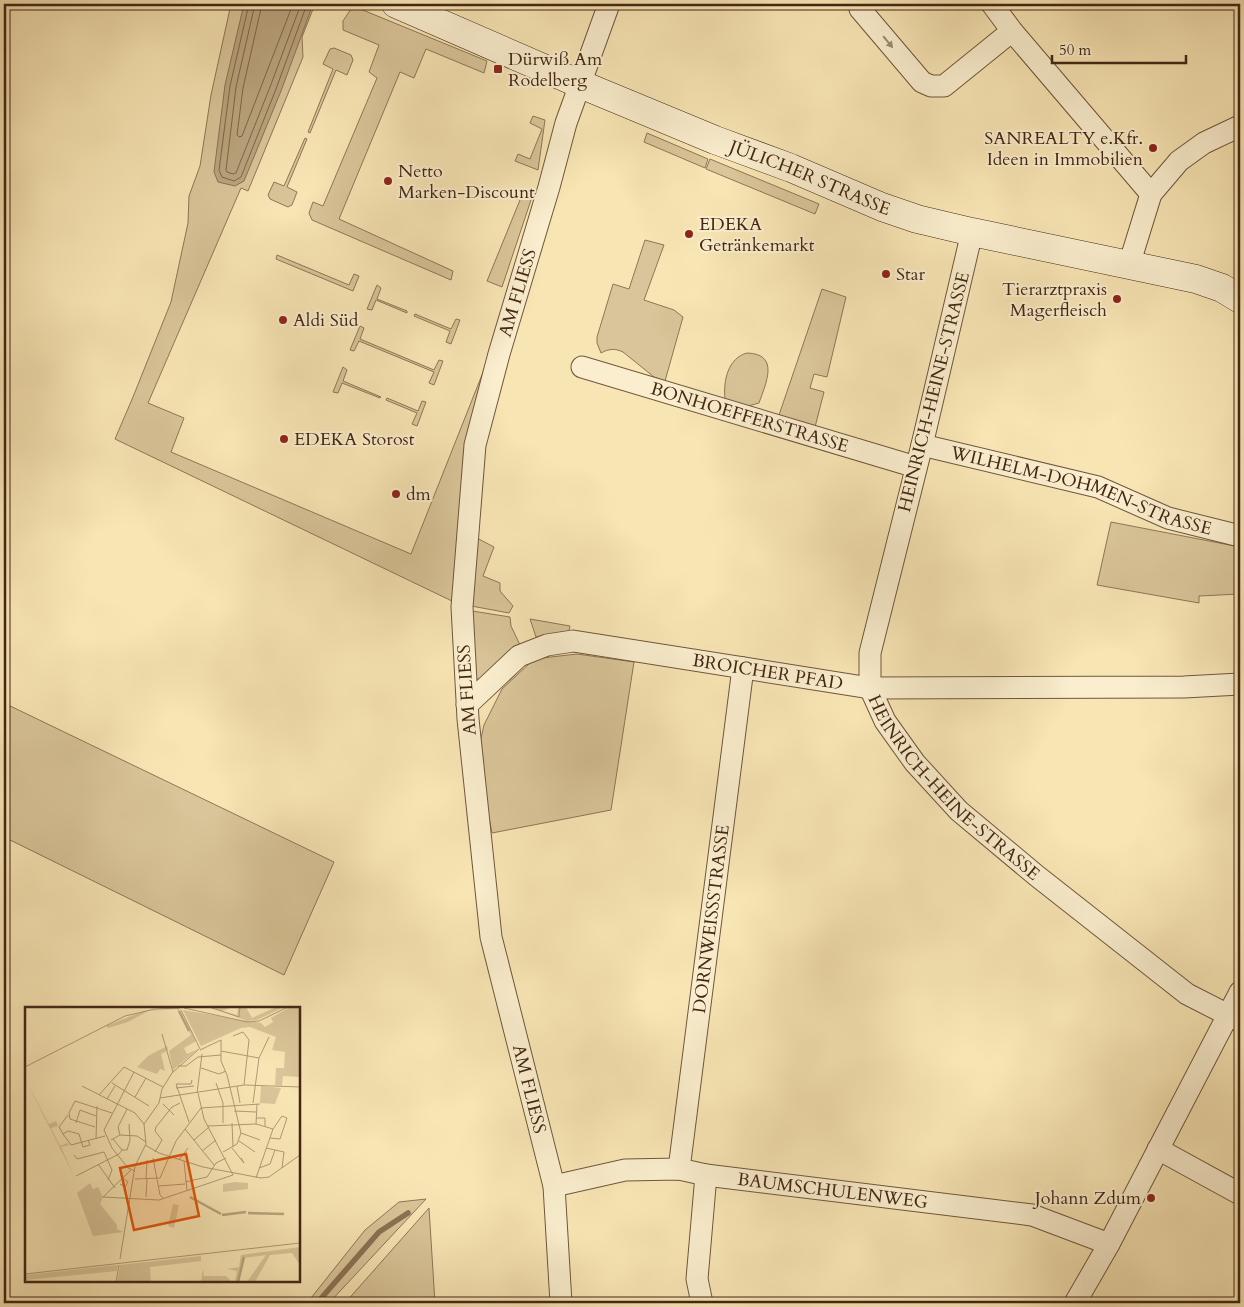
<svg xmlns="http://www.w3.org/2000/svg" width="1244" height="1307" viewBox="0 0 1244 1307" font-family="Cardo,serif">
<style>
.green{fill:#d9c599;stroke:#8e7656}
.water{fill:#baa47e;stroke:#8a7254}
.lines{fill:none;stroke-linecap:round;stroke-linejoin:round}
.shore{stroke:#7e6649;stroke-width:1}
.stream{stroke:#8a7254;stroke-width:5.5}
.street-casing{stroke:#70563c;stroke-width:23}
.secondary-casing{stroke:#432714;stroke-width:29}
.street{stroke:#faeece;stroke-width:21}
.secondary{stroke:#faeece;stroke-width:28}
.oneway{fill:#9e8a71}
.poi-dot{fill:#8f2418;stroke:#faeece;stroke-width:2}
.labels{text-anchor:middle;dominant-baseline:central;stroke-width:4;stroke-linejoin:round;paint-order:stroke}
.poi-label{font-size:18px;fill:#432714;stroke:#faeece;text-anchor:start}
.street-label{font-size:18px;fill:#432714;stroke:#faeece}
.inset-river{fill:none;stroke:#baa47e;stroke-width:2.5}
.inset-road{fill:none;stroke:#b09974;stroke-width:1}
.view{fill:#e0560c;fill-opacity:0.15;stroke:#e0560c;stroke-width:2.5}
.inset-edge{fill:none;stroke:#432714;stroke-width:2.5}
</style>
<rect width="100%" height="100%" fill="#f8e5b4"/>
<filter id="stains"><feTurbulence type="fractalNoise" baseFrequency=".004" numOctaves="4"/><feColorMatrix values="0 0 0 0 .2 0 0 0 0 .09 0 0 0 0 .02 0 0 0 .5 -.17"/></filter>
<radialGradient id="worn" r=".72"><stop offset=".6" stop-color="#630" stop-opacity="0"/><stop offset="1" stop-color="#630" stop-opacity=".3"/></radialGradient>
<g class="green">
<polygon points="231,4 315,4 302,37 303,57 248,191 241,188 148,403 184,418 171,452 411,554 493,347 454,602 115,439 133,397 171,302 188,223 189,196 200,166 211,95"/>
<polygon points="353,6 487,61 484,73 426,49 414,78 400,72 339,219 453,271 451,280 312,220 309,213 313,202 323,206 377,78 369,72 379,45 343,30 343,21"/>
<polygon points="334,48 351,55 353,60 347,75 336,70 310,133 308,132 333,69 323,64 330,49"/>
<polygon points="533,116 545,120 538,170 515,161 518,154 530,159 542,129 530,123"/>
<polygon points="647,133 708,159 705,168 644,142"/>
<polygon points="305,138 307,139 287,187 297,192 292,205 288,207 270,199 268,195 274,182 284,186"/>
<polygon points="710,159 819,204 815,214 706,169"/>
<polygon points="511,190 532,197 502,287 487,281 520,200 509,195"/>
<path d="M645,240L664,245L644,300L674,310L683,317L665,381L654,377L623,352C615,348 608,349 601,353L597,343V337L613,284L629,289Z"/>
<polygon points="277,255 349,285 354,274 359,276 353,291 276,259"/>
<polygon points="377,285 381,288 377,299 407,311 407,313 376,300 372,310 367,309"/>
<polygon points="822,289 846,297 827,377 814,374 810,388 824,392 815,427 779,415"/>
<polygon points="415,314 451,329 456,319 460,320 451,344 446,342 450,331 414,316"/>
<polygon points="360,326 364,328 360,339 434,370 439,360 443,361 434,385 429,383 434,372 359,341 354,351 350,350"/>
<path d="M747,353C780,354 766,383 759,403L748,406L725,399C723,381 728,358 747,353Z"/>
<polygon points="343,367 347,370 343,381 381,397 380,398 342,383 338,393 333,392"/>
<polygon points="387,398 418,411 422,401 426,402 417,426 412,424 417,413 386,400"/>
<polygon points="1111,522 1240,547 1240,594 1199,596 1199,603 1097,585"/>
<polygon points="471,535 494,547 483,576 500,583 500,591 513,606 509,613 466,605"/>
<polygon points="466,610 510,617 511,626 520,645 500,659 482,678 474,680"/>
<polygon points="530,619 570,626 569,631 536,637"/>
<polygon points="577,654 634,662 611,810 492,833 477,756 484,725 502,689 531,662 542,658"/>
<polygon points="4,703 334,862 284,975 4,837"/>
<polygon points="426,1199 329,1303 307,1303 365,1230 399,1202"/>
<polygon points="429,1208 435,1303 345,1303"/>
</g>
<polygon class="water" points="244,4 313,4 281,91 244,181 235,186 218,182 214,172 225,85"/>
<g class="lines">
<g class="shore">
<polyline points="249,4 230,86 219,170 222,177 234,181 241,177 276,89 307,4"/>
<polyline points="255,4 236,87 226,170 227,172 233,174 236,173 270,87 301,4"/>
<polyline points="262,4 243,88 237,135 239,137 242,136 293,4"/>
</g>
<polyline class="stream" points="317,1303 379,1232 408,1213"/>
<defs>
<g id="street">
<polyline points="859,4 860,9 922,82 931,86 944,86 1012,31"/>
<polyline points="992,4 1012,31 1151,194"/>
<path id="s1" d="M972,232L922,445L870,653V688L885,721L915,763L959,811L1037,876L1187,994L1240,1021"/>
<polyline points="1129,265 1151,194 1179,161 1204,143 1240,126"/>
<path id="s2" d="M582,367L916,467"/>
<path id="s3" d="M922,445L1098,487L1168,518L1240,536"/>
<path id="s4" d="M467,705L519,656L547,645L573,641L870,688L1184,687L1240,684"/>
<polyline points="1158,1149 1240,1194"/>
<path id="s5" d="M679,1169L743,668"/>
<path id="s6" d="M554,1186L625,1170L679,1169L706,1175L1032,1215L1109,1244"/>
<path id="s7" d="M561,1303L554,1186L491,937L468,719L462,607L475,445L499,354L549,187L566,123L609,4"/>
<polyline points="702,1303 697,1279 706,1175"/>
<polyline points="1075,1303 1109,1244 1240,992"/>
</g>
<g id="secondary">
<path id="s8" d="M396,4L580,84L715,140L791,168L882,207L917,219L972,232L1196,279L1222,288L1240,299"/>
</g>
</defs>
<use href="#street" class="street-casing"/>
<use href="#secondary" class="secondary-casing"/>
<use href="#street" class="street"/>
<use href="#secondary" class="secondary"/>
</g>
<defs><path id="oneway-solid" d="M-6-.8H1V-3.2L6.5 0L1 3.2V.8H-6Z" transform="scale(1.25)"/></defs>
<use class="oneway" href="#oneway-solid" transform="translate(888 42) rotate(50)"/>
<g class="poi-dot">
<rect x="493" y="64" width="10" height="10" rx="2.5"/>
<circle cx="1153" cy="148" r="5"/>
<circle cx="388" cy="181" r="5"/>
<circle cx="689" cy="234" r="5"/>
<circle cx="886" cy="274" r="5"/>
<circle cx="1117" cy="299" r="5"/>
<circle cx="283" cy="320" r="5"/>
<circle cx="284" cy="439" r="5"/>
<circle cx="396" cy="494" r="5"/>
<circle cx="1151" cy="1198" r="5"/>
</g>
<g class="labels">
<g class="poi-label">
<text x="508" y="59">Dürwiß Am<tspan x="508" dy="21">Rodelberg</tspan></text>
<text x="1143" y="138" text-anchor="end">SANREALTY e.Kfr.<tspan x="1143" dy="21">Ideen in Immobilien</tspan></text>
<text x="398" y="171">Netto<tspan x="398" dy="21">Marken-Discount</tspan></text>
<text x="699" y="224">EDEKA<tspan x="699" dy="21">Getränkemarkt</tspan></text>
<text x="896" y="274">Star</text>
<text x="1107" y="289" text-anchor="end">Tierarztpraxis<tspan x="1107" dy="21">Magerfleisch</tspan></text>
<text x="293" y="320">Aldi Süd</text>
<text x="294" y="439">EDEKA Storost</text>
<text x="406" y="494">dm</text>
<text x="1141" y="1198" text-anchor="end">Johann Zdum</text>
</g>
<g class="street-label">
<text stroke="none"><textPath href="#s8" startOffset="449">JÜLICHER STRASSE</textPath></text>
<text stroke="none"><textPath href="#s7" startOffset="1026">AM FLIESS</textPath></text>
<text transform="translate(934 392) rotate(-76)">HEINRICH-HEINE-STRASSE</text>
<text stroke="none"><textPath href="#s2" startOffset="175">BONHOEFFERSTRASSE</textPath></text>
<text stroke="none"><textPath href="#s3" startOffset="166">WILHELM-DOHMEN-STRASSE</textPath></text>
<text stroke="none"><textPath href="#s4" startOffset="325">BROICHER PFAD</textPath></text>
<text transform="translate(467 690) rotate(-94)">AM FLIESS</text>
<text stroke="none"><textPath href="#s1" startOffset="600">HEINRICH-HEINE-STRASSE</textPath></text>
<text stroke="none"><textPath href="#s5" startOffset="252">DORNWEISSSTRASSE</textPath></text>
<text transform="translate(529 1089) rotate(76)">AM FLIESS</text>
<text stroke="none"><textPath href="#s6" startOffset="282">BAUMSCHULENWEG</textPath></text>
</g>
</g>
<g transform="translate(25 1007)">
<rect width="275" height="275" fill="#f8e5b4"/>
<path d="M186,0H208L197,4L212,8L213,0H221L227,11L251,0H259L232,13L222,14ZM265,0H275V70L258,69L257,79L250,78L251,61H259L260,45L247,43L251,30L225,20L216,21L176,39L158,3L236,16L240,20L248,15L246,11ZM153,1L171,34L159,41L162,47L173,42L148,63L144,44L166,28L152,2L123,4L103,15L83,21L81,19L119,4ZM142,39L143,43L136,47L140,64L135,62L132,67L112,60L123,49ZM0,72L24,117L31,114L33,119L26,121L35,139L42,136L44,138L36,140L49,169ZM236,79L256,81L250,97L235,96ZM211,175L223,176V182L198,185V177ZM65,176L68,182L73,180L78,190L75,197L92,218V222L99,225L68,229L52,186ZM148,197L154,198L149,221L143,219ZM275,240V258L267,246L245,248L230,275H222L241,248L219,251L213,275H210L212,264L202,262L214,260L216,248ZM176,249V254L125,260L126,275H92L95,258ZM93,258L92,264L0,273V268ZM178,262L179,269H201L207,275H176Z" fill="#d9c599"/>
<path class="inset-river" d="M154,4L164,24M165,190L196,207M223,206L259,207M197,208L221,205M213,275L219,250"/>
<path class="inset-road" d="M184,0L214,10L215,0M159,1L222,15L234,14L263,0M156,3L175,42M137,27L148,65M208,29L218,25L224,33L219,78M175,43L196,33V54L202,68L216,126L212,137L198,145M196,44L234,51M153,59H161L173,50L196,48M0,60L100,9L130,2L155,1M176,61L194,67L201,64M109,65L79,123L87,141L103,161L110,164M87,76L124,99M191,76L198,96V116M57,79L110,106L119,117M212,79L215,96M151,81L169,79M172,86L177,47M173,86L179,112L208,168M74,88L99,60L138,80M110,90L121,71M135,91L219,78L275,80M82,92L90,79M228,96L234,51L244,30M138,97L149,108M209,104L231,105M231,111H240V119M164,115L151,77H166L167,73M51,116L55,103L71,109M207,116L208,140M231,117L232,97M183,119L231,117L248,122L231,171M70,120L45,112L44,106L50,94L87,106M160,122L189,158M216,126L235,133M38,127L34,120L43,108M95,128L93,120L102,102M245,131L255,132L262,111L257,109L248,122M71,132L72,99M86,133L95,128L112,129L121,135M169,133L184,120M214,134L230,145M46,138L38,127L43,124L54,127L58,140L65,138L63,133M46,138L80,129M120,138L134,146L178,160L236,171L244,170L275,148M207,141L219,156L216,151M241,141L259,145L257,161M97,143H102L105,133L104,117M177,144L191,133M130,145L137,133L130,124L131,120L147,100L155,96M49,148L52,152L79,145L87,163L83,173M128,151L135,188L139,192M154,153L163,141M159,154L162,183M73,157L90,181M234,161L245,157L250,143M51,169L94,147L97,143L88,132M110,172L135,171L151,134L176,101L235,97M121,172L122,153M160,175L182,170L191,156L201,151M95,177L100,180L103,175L99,172M134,179L160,177M78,190L134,193L208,168M78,190L106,163M121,190L122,172M95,252L110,159L121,137L119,117L134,96L137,82L147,66L174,42M0,267L275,236M91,275L94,258"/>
<path class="view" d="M161,147L174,209L109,223L95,161Z"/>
<rect width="275" height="275" class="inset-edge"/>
</g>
<rect width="1244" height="1307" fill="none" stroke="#f8e5b4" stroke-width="20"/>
<rect x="5" y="5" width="1234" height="1297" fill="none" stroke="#432714" stroke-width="2.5"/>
<rect x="10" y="10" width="1224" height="1287" fill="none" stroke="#432714"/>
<path d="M1052 55v8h134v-8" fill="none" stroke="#432714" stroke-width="2.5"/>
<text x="1059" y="55" font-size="15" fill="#432714" stroke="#faeece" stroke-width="4" paint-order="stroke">50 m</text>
<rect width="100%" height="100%" filter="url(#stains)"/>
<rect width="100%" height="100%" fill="url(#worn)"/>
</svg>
